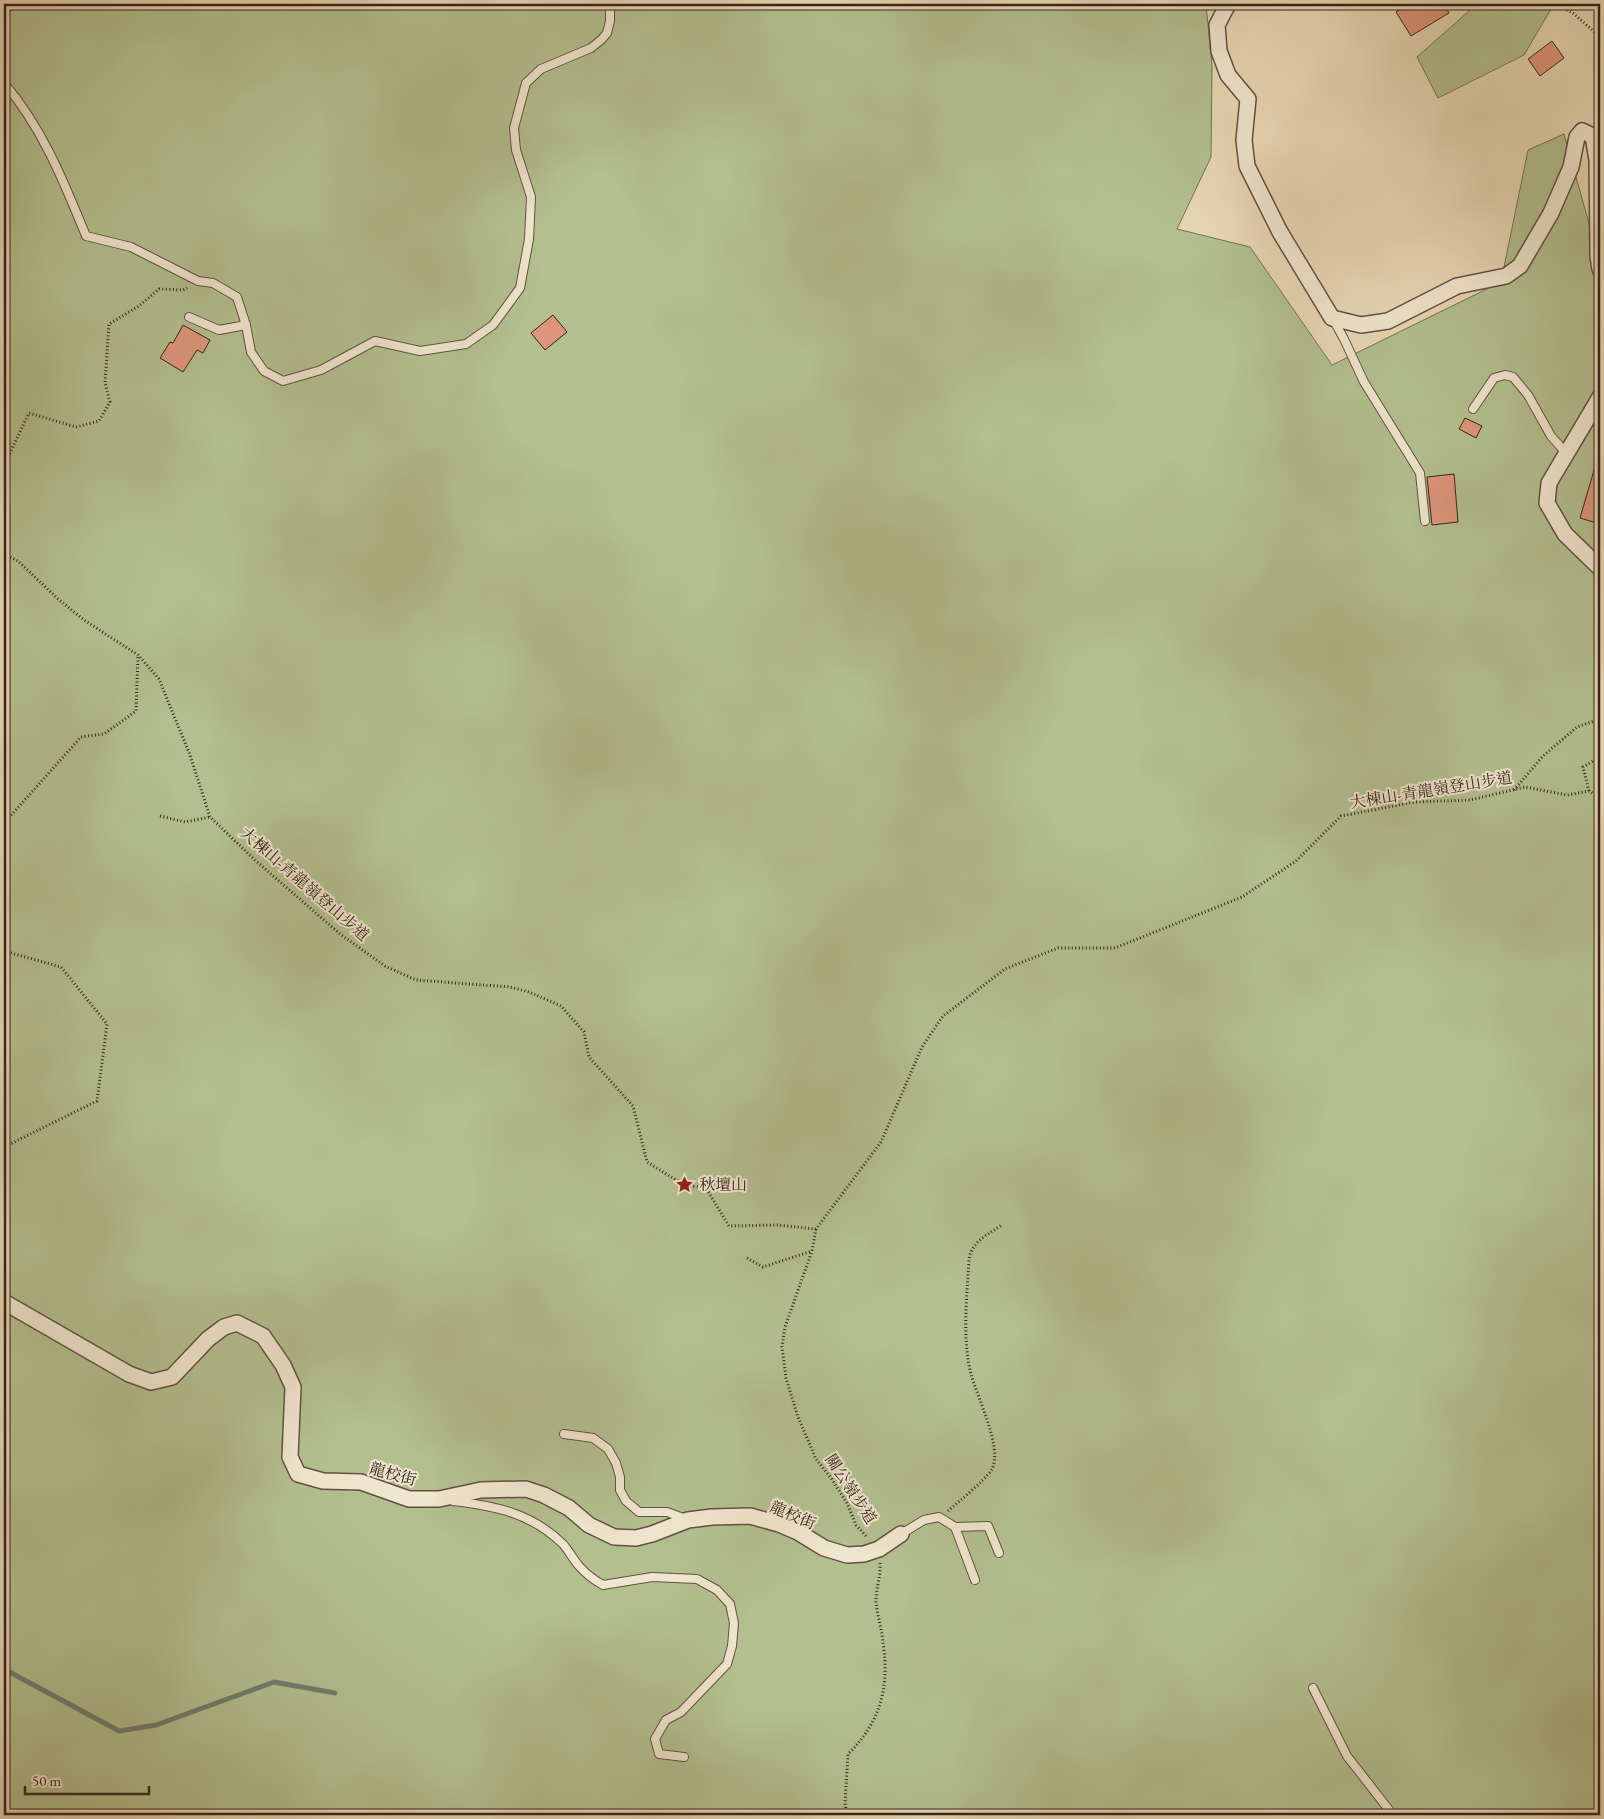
<svg xmlns="http://www.w3.org/2000/svg" width="1604" height="1819" viewBox="0 0 1604 1819" font-family="'EB Garamond','Noto Serif TC',serif">
<style>
.green{fill:#b3bf8f;stroke:#747255}
.lines{fill:none;stroke-linecap:round;stroke-linejoin:round}
.stream{stroke:#707e6f;stroke-width:5}
.building{fill:#dd967b;stroke:#35241b}
.lane-casing{stroke:#625141;stroke-width:10}
.street-casing{stroke:#625141;stroke-width:18}
.path{stroke:#35241b;stroke-width:3;stroke-dasharray:1 2.5;stroke-linecap:butt}
.lane{stroke:#f0e5ce;stroke-width:8}
.street{stroke:#f0e5ce;stroke-width:15}
.labels{text-anchor:middle;dominant-baseline:central;stroke-width:4;stroke-linejoin:round;paint-order:stroke}
.street-label{font-size:16px;fill:#35241b;stroke:#f0e5ce}
.poi-label{font-size:16px;fill:#35241b;stroke:#f0e5ce;text-anchor:start}
</style>
<rect width="100%" height="100%" fill="#e8d7b4"/>
<filter id="stains"><feTurbulence type="fractalNoise" baseFrequency=".004" numOctaves="4"/><feColorMatrix values="0 0 0 0 .2 0 0 0 0 .09 0 0 0 0 .02 0 0 0 .5 -.17"/></filter>
<radialGradient id="worn" r=".72"><stop offset=".6" stop-color="#630" stop-opacity="0"/><stop offset="1" stop-color="#630" stop-opacity=".3"/></radialGradient>
<g class="green">
<polygon points="4,4 1206,4 1212,66 1211,157 1177,229 1250,247 1332,365 1501,282 1528,150 1564,134 1600,263 1600,1815 4,1815"/>
<polygon points="1465,4 1554,4 1524,55 1438,98 1417,57 1469,11"/>
</g>
<g class="lines">
<polyline class="stream" points="4,1669 119,1731 156,1725 274,1682 335,1693"/>
</g>
<g class="building">
<polygon points="1410,4 1444,4 1449,13 1411,36 1396,12"/>
<polygon points="1552,41 1564,58 1540,76 1528,59"/>
<polygon points="553,315 567,332 545,350 531,333"/>
<polygon points="183,325 210,340 203,353 197,350 183,372 160,358 170,342 173,343"/>
<polygon points="1465,418 1482,426 1476,438 1459,429"/>
<polygon points="1597,460 1600,461 1600,524 1580,518"/>
<polygon points="1454,474 1458,522 1432,525 1427,477"/>
</g>
<g class="lines">
<defs>
<g id="lane">
<path d="M4,83C42,127 64,182 86,236L131,247L198,281L213,283L237,297L246,325L251,352L264,371L283,381L321,370L375,341L420,351L466,344L493,325L520,288L529,239L531,197L516,150L514,128L526,83L541,69L591,48L601,40L607,33L610,21V4"/>
<polyline points="189,317 219,330 246,325"/>
<polyline points="1333,319 1344,339 1364,382 1420,473 1425,521"/>
<polyline points="1473,409 1494,378 1505,375 1513,377 1528,395 1551,436 1567,454"/>
<polyline points="564,1434 593,1438 608,1449 616,1463 620,1477 620,1490 626,1501 639,1512 667,1512 686,1519"/>
<path d="M453,1501C496,1506 531,1513 563,1544C569,1551 573,1559 579,1566C586,1574 594,1580 603,1585L652,1577L697,1579L717,1590L730,1604L734,1623L732,1646L727,1664L681,1712L666,1720L655,1739L659,1754L684,1757"/>
<polyline points="955,1527 988,1526 999,1553"/>
<polyline points="901,1534 924,1520 939,1517 955,1527 975,1580"/>
<polyline points="1313,1688 1347,1756 1393,1815"/>
</g>
<g id="street">
<polyline points="1228,4 1217,25 1219,51 1228,75 1248,99 1244,140 1247,166 1280,232 1332,318 1361,325 1388,321 1457,286 1506,276 1520,266 1551,213 1571,167 1577,137 1582,131 1593,136 1597,160 1598,256 1600,269"/>
<polyline points="1600,397 1549,483 1547,503 1565,534 1600,568"/>
<polyline points="4,1302 129,1374 151,1382 172,1377 208,1339 224,1327 237,1323 263,1336 283,1365 293,1387 290,1457 298,1474 323,1481 361,1482 409,1499 439,1499 481,1490 526,1489 544,1495 569,1508 589,1525 614,1537 636,1538 652,1534 688,1520 712,1517 750,1516 779,1524 798,1532 824,1548 847,1555 864,1554 879,1549 901,1534"/>
</g>
</defs>
<use href="#lane" class="lane-casing"/>
<use href="#street" class="street-casing"/>
<g class="path">
<polyline points="1554,4 1573,13 1600,37"/>
<polyline points="4,474 6,461 29,413 76,427 99,421 110,402 105,383 109,324 139,306 159,289 183,290 187,288"/>
<polyline points="4,554 18,561 57,598 84,620 138,655 159,679 190,755 210,817 256,861 340,934 385,966 416,980 510,987 529,992 561,1006 584,1032 589,1057 633,1106 647,1162 684,1185 706,1188 729,1226 777,1225 816,1229 881,1142 922,1047 943,1016 1005,969 1058,948 1115,948 1242,897 1296,861 1341,816 1415,802 1470,800 1525,787 1567,795 1589,791 1600,798"/>
<polyline points="1514,790 1543,756 1577,727 1600,719"/>
<polyline points="1589,791 1583,767 1600,757"/>
<polyline points="160,816 185,822 210,817"/>
<polyline points="4,827 6,821 81,737 104,734 136,711 138,655"/>
<polyline points="4,951 61,967 107,1024 97,1101 4,1147"/>
<polyline points="816,1229 812,1251 785,1327 782,1347 786,1378 798,1417 816,1459 831,1478 847,1503 856,1525 867,1537"/>
<polyline points="747,1258 763,1267 812,1251"/>
<path d="M948,1511C959,1501 985,1481 992,1469C1003,1448 977,1397 971,1374C963,1342 966,1307 968,1275C969,1268 968,1259 971,1252C977,1239 990,1233 1002,1225"/>
<path d="M847,1815L845,1803L848,1754C880,1723 890,1687 883,1643C882,1629 877,1615 876,1601C876,1588 881,1576 880,1563"/>
</g>
<use href="#lane" class="lane"/>
<use href="#street" class="street"/>
</g>
<defs>
<symbol id="sight-bare" viewBox="-9 -9 18 18"><path d="M0-6L1.8-2.2L6-1.7L2.9 1.2L3.7 5.4L0 3.3L-3.7 5.4L-2.9 1.2L-6-1.7L-1.8-2.2Z" fill="#8f2418" stroke="#f0e5ce" stroke-width="2.5" paint-order="stroke"/></symbol>
</defs>
<g fill-rule="evenodd">
<use href="#sight-bare" x="672" y="1172" width="25" height="25"/>
</g>
<g class="labels">
<g class="street-label">
<text transform="translate(1431 790) rotate(-9)">大棟山-青龍嶺登山步道</text>
<text transform="translate(305 884) rotate(41)">大棟山-青龍嶺登山步道</text>
<text transform="translate(393 1474) rotate(15)">龍校街</text>
<text transform="translate(851 1489) rotate(57)">關公嶺步道</text>
<text transform="translate(793 1515) rotate(23)">龍校街</text>
</g>
<g class="poi-label">
<text x="699" y="1184">秋壇山</text>
</g>
</g>
<rect width="1604" height="1819" fill="none" stroke="#e8d7b4" stroke-width="20"/>
<rect x="5" y="5" width="1594" height="1809" fill="none" stroke="#35241b" stroke-width="2.5"/>
<rect x="10" y="10" width="1584" height="1799" fill="none" stroke="#35241b"/>
<path d="M25 1786v8h124v-8" fill="none" stroke="#35241b" stroke-width="2.5"/>
<text x="32" y="1786" font-size="15" fill="#35241b" stroke="#f0e5ce" stroke-width="4" paint-order="stroke">50 m</text>
<rect width="100%" height="100%" filter="url(#stains)"/>
<rect width="100%" height="100%" fill="url(#worn)"/>
</svg>
